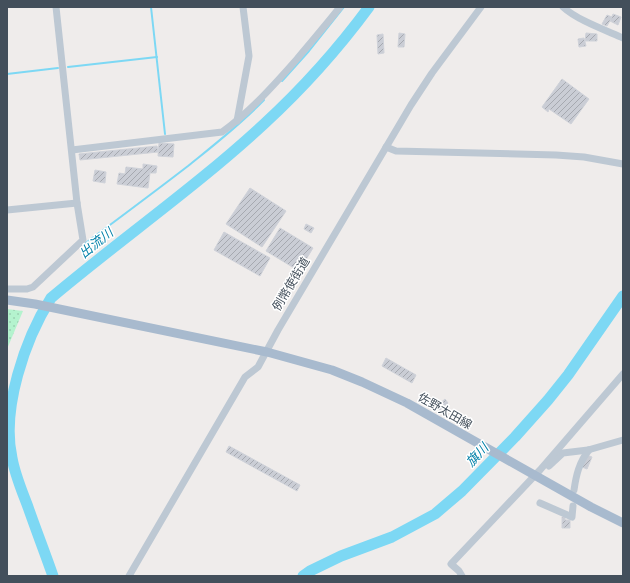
<svg xmlns="http://www.w3.org/2000/svg" width="630" height="583" viewBox="0 0 630 583" font-family="'Fira Sans','Noto Sans JP',sans-serif">
<style>
.grass{fill:url(#grass-dots)}
.lines{fill:none;stroke-linecap:round;stroke-linejoin:round}
.stream{stroke:#7dd8f4;stroke-width:2}
.river{stroke:#7dd8f4;stroke-width:11}
.building{fill:url(#building-hatch);stroke:#cfd2d9}
.minor{stroke:#bdc8d3;stroke-width:7}
.major{stroke:#a8bace;stroke-width:9}
.labels{text-anchor:middle;dominant-baseline:central;stroke-width:3;stroke-linejoin:round;paint-order:stroke}
.street-label{font-size:12px;fill:#434f5b;stroke:#fff}
.water-label{font-size:13px;font-style:italic;fill:#0180a9;stroke:#fff}
</style>
<defs>
<pattern id="grass-dots" width="8" height="8" patternUnits="userSpaceOnUse"><rect width="8" height="8" fill="#b4f3ce"/><path d="M2 2h.1M6 6h.1" fill="none" stroke="#9cd2b3" stroke-width="1.8" stroke-linecap="round"/></pattern>
<pattern id="building-hatch" width="6" height="6" patternUnits="userSpaceOnUse"><rect width="6" height="6" fill="#cacdd5"/><path d="M-1 1l2-2M0 6l6-6M5 7l2-2" fill="none" stroke="#a6a9b0"/></pattern>
</defs>
<rect width="100%" height="100%" fill="#efeceb"/>
<polygon class="grass" points="7,309 23,311 7,349"/>
<g class="lines">
<g class="stream">
<polyline points="151,7 165,134"/>
<polyline points="68,67 157,57"/>
<polyline points="7,74 58,68"/>
<polyline points="282,81 309,51 344,7"/>
<path d="M83,245C118,219 153,193 188,166C214,145 240,125 264,100"/>
</g>
<g class="river">
<path d="M53,576C45,553 36,530 28,507C22,491 15,475 12,458C1,409 25,339 51,298C121,239 197,186 264,124C302,89 338,49 369,7"/>
<polyline points="303,576 310,571 341,556 392,537 435,514 462,491 515,437 548,400 568,375 623,296"/>
</g>
</g>
<g class="building">
<polygon points="613,14 621,17 618,25 610,21"/>
<polygon points="607,15 612,17 607,26 602,24"/>
<polygon points="399,33 405,34 404,47 398,47"/>
<polygon points="586,33 597,34 597,41 585,41"/>
<polygon points="383,34 384,53 378,54 377,35"/>
<polygon points="584,38 586,46 579,47 578,39"/>
<polygon points="562,79 589,99 571,124 549,109 548,112 542,107"/>
<polygon points="159,143 174,144 173,157 158,156"/>
<polygon points="157,146 158,152 80,160 79,154"/>
<polygon points="143,164 157,166 156,173 150,173 148,188 117,184 119,173 125,174 126,167 143,169"/>
<polygon points="95,170 106,172 105,183 93,181"/>
<polygon points="250,188 286,211 262,247 226,224"/>
<polygon points="306,224 314,228 311,233 304,229"/>
<polygon points="280,228 313,248 299,271 266,251"/>
<polygon points="224,232 270,258 260,276 214,250"/>
<polygon points="386,358 416,375 412,383 382,366"/>
<polygon points="445,399 448,403 440,410 437,406"/>
<polygon points="229,446 300,485 297,491 226,452"/>
<polygon points="587,455 592,457 587,469 582,467"/>
<polygon points="562,517 565,517 565,520 570,520 570,528 562,528"/>
</g>
<g class="lines">
<g class="minor">
<path d="M563,7C577,20 605,30 623,38"/>
<polyline points="237,121 249,56 243,7"/>
<polyline points="386,147 396,151 556,155 584,157 623,164"/>
<path d="M72,150L222,132C251,111 274,85 297,59C311,42 326,25 340,7"/>
<polyline points="7,210 77,203"/>
<polyline points="7,289 27,289 33,287 83,240 77,203 56,7"/>
<polyline points="549,466 563,453 588,450 623,440"/>
<path d="M574,490C576,476 579,462 589,450"/>
<polyline points="540,503 572,517 573,506"/>
<polyline points="129,576 238,389 245,377 258,367 278,330 411,105 432,73 481,7"/>
<polyline points="462,576 459,571 451,564 540,470 623,374"/>
</g>
<polyline class="major" points="7,300 35,304 267,352 332,370 362,382 407,403 591,507 623,523"/>
</g>
<g class="labels">
<g class="street-label">
<text transform="translate(291 284) rotate(-59)">例幣使街道</text>
<text transform="translate(445 411) rotate(30)">佐野太田線</text>
</g>
<g class="water-label">
<text transform="translate(96 243) rotate(-39)">出流川</text>
<text transform="translate(477 455) rotate(-47)">旗川</text>
</g>
</g>
<rect width="630" height="583" fill="none" stroke="#434f5b" stroke-width="16"/>
</svg>
